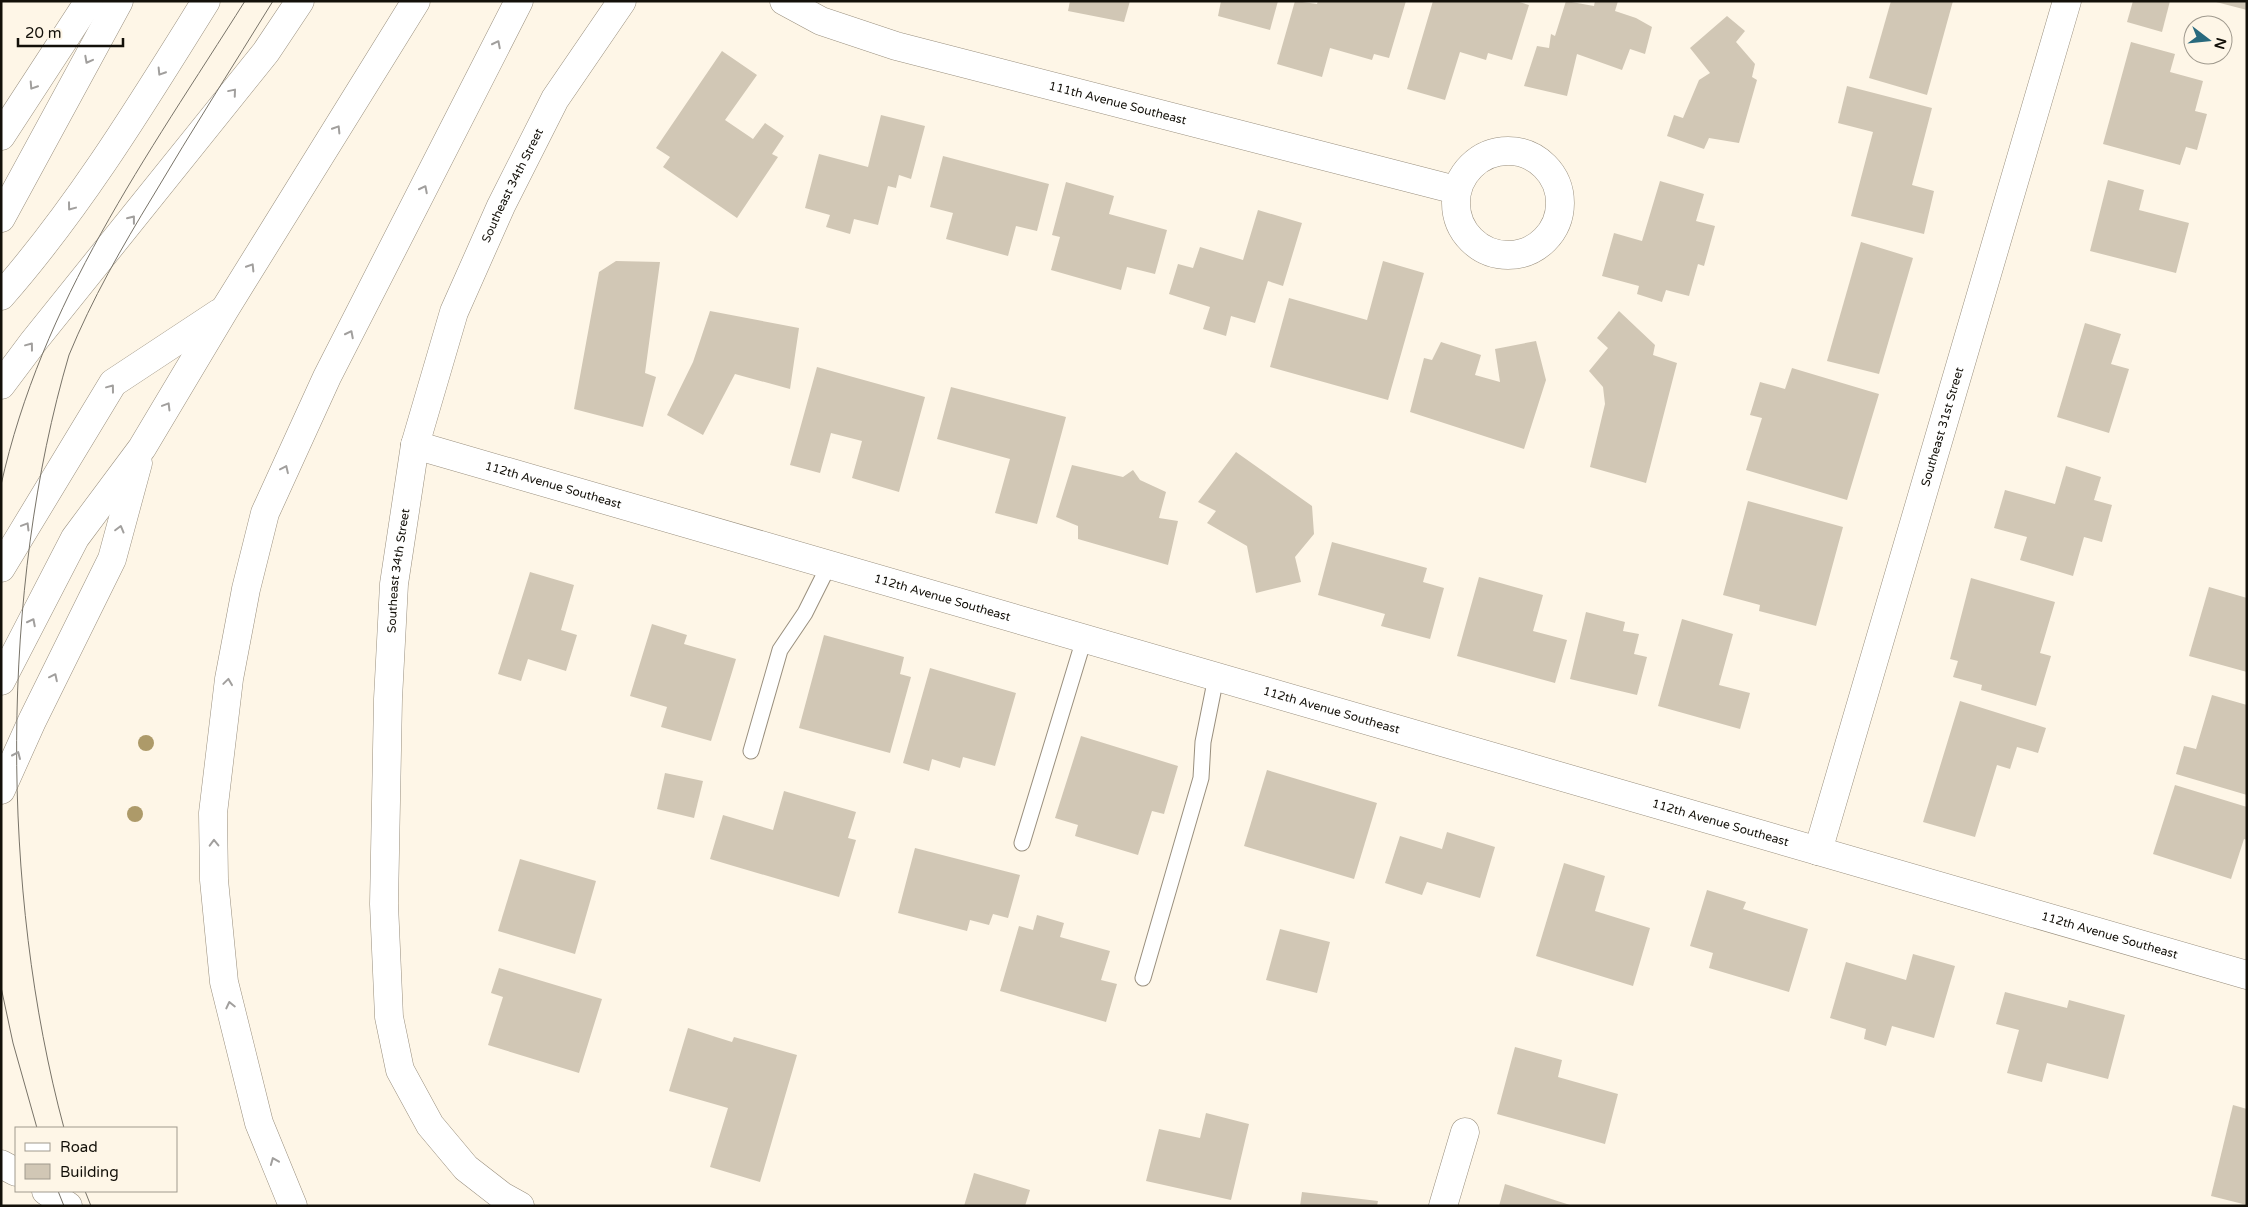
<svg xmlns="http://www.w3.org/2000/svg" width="2248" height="1207" viewBox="0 0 2248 1207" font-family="'Varela Round',sans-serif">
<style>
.building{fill:#d1c7b5}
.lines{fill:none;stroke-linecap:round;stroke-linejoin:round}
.service-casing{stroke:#998f7e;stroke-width:17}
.minor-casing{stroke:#998f7e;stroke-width:29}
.tertiary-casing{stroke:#998f7e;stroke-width:29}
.motorway-casing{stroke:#998f7e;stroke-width:29}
.service{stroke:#fff;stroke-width:15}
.minor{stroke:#fff;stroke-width:28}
.tertiary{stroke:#fff;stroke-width:28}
.motorway{stroke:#fff;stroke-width:28}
.tram{stroke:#787368;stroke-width:1}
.tree{fill:#ad9a69}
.oneway{stroke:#a19f9d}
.labels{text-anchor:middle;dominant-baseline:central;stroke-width:4;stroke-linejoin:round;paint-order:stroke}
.street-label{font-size:12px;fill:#131009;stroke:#fef6e7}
</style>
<rect width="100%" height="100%" fill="#fef6e7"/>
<g class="building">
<polygon points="1070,1 1130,1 1124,22 1068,11"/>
<polygon points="1221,1 1278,1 1270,30 1218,16"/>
<polygon points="1295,1 1317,4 1318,1 1406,1 1389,58 1374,54 1372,60 1330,48 1322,77 1277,64"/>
<polygon points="1433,1 1516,1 1529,5 1512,60 1488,53 1486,60 1460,52 1445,100 1407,89"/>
<polygon points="1566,1 1594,6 1595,1 1618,1 1615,11 1636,18 1652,27 1645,54 1630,49 1622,70 1577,54 1567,96 1524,86 1537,46 1549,48 1551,34 1555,36"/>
<polygon points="1891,1 1953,1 1927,95 1869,78"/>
<polygon points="2133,1 2170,1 2162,32 2127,22"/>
<polygon points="2216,1 2247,1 2247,10 2216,2"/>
<polygon points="1727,16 1745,31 1736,42 1755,64 1752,77 1757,80 1739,143 1709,138 1704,149 1667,136 1674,115 1683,118 1699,80 1710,73 1690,48"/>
<polygon points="2131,42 2175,54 2170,72 2203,81 2195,111 2207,114 2197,150 2186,147 2180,165 2103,144"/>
<polygon points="722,51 757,75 725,120 753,139 765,123 784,136 772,154 778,157 737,218 663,167 670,157 656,148"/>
<polygon points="1847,86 1932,108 1912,185 1934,191 1924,234 1851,216 1873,132 1838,123"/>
<polygon points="881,115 925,126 911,179 899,175 896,188 888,186 878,225 854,219 850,234 826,227 830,215 805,208 819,154 868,167"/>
<polygon points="943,156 1049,184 1037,231 1016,226 1008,256 946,239 953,213 930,207"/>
<polygon points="2108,180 2144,190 2139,210 2189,223 2176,273 2090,251"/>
<polygon points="1660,181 1704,194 1696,221 1715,226 1704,266 1698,264 1689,296 1666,290 1662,302 1637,294 1639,286 1602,276 1614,233 1642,241"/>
<polygon points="1066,182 1114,196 1109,214 1167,230 1155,274 1127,267 1121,290 1051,270 1060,237 1052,235"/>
<polygon points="1258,210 1302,223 1283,286 1268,281 1255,323 1231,316 1226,336 1203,329 1210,307 1169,294 1178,264 1193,268 1200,247 1243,260"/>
<polygon points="1861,242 1913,258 1879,374 1827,361"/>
<polygon points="616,261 660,262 645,373 656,377 643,427 574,409 599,272"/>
<polygon points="1383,261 1424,273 1388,400 1270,367 1289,298 1367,320"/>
<polygon points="710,311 799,328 790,389 735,374 703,435 667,415 693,362"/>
<polygon points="1619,311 1655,345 1653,355 1677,363 1646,483 1590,467 1605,404 1603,387 1589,371 1608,348 1597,338"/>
<polygon points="2085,323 2121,334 2111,364 2129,369 2109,433 2057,417"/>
<polygon points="1536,341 1546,380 1524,449 1410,412 1424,358 1432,360 1441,342 1481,355 1475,375 1500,382 1495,349"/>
<polygon points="817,367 925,397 899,492 852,478 862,441 831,433 820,473 790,465"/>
<polygon points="1792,368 1879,394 1847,500 1746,470 1762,418 1750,415 1760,382 1785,389"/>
<polygon points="951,387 1066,417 1037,524 995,513 1010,459 937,439"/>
<polygon points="1236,452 1312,506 1314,534 1295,557 1301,582 1256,593 1247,546 1207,523 1216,511 1198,502"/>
<polygon points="1072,465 1123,477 1133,470 1140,480 1166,492 1159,518 1178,521 1168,565 1078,539 1078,526 1056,517"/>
<polygon points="2066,466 2101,477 2094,500 2112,505 2102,542 2084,537 2073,576 2020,560 2027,537 1994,528 2005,490 2055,504"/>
<polygon points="1748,501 1843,527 1816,626 1759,611 1760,605 1723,595"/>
<polygon points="1332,542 1427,568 1423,582 1444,588 1430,639 1381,626 1385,614 1318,595"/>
<polygon points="530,572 574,585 561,630 577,635 566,671 528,659 521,681 498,674"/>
<polygon points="1479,577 1543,595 1533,631 1567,640 1555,683 1457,656"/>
<polygon points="1971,578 2055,602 2040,653 2051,656 2036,706 1981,690 1982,685 1953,677 1958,661 1950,659"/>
<polygon points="2209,587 2247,598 2247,672 2189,656"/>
<polygon points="1586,612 1625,622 1623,631 1639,634 1634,654 1647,657 1637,695 1570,679"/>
<polygon points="1682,619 1733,634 1719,685 1750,693 1740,729 1658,706"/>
<polygon points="652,624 687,635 684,644 736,659 711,741 661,727 667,707 630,696"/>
<polygon points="824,635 904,657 900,674 911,677 890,753 799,728"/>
<polygon points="930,668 1016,693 995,766 963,757 960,768 932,759 929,771 903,763"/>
<polygon points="2212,695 2247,705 2247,795 2176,774 2184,746 2196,749"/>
<polygon points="1960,701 2046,728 2038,753 2017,747 2010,769 1997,765 1975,837 1923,822"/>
<polygon points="1081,736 1178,766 1164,814 1152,811 1138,855 1075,836 1078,825 1055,818"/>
<polygon points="1267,770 1377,803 1354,879 1244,846"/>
<polygon points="665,773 703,781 694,818 657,809"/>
<polygon points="2175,785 2247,807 2247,840 2244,839 2231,879 2153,854"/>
<polygon points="784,791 856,812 848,838 856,840 839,897 710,859 723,815 773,830"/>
<polygon points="1447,832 1495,847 1480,898 1427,882 1422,895 1385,883 1400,836 1442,849"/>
<polygon points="915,848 1020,875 1008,918 993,914 989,925 970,920 967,931 898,913"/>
<polygon points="520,859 596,881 575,954 498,931"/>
<polygon points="1564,863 1605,876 1595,911 1650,928 1633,986 1536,956"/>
<polygon points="1707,890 1746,902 1743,909 1808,929 1789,992 1709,968 1713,953 1690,946"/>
<polygon points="1037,915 1064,923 1060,937 1110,951 1101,980 1117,984 1106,1022 1000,991 1019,926 1033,930"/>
<polygon points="1280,929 1330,942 1317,993 1266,980"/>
<polygon points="1913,954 1955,966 1934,1038 1892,1026 1886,1046 1864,1039 1866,1029 1830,1018 1846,962 1906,980"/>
<polygon points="499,968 602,999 579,1073 488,1045 503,997 491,993"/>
<polygon points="2005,992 2067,1008 2069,1000 2125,1015 2108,1079 2047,1063 2042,1082 2007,1073 2019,1030 1996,1024"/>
<polygon points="688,1028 732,1042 734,1037 797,1055 760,1182 710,1167 728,1108 669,1091"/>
<polygon points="1515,1047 1562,1060 1558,1077 1618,1094 1605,1144 1497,1114"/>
<polygon points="2233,1105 2247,1109 2247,1205 2211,1196"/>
<polygon points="1206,1113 1249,1124 1231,1200 1146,1181 1159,1129 1200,1138"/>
<polygon points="974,1173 1030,1190 1025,1206 964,1206"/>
<polygon points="1505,1184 1570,1205 1570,1206 1499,1206"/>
<polygon points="1302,1192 1378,1201 1377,1206 1300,1206"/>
</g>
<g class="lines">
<defs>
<g id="service">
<polyline points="751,751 780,650 805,613 829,565"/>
<polyline points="1022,843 1084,639"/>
<polyline points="1143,978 1201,778 1203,742 1216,677"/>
</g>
<g id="minor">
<path id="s1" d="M784,1L821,21L896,46L1456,190"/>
<circle cx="1508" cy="203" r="52"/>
<path id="s2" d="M415,445L2247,975"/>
<path id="s3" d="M1818,851L2067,1"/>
<polyline points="1443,1206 1465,1132"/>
</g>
<g id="tertiary">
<path id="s4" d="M520,1206L502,1196L466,1168L430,1125L400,1070L389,1017L384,904L388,699L394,584L415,445L454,312L501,206L555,99L622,1"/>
</g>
<g id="motorway">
<polyline points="1,136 89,1"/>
<polyline points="1,218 119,1"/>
<path d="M1,296C80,206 143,102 206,1"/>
<polyline points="1,385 34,341 266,52 300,1"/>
<polyline points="1,568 113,383 219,313"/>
<polyline points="1,681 75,538 142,448 225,309 416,1"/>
<polyline points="1,790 32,721 112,559 138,463"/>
<polyline points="1,1164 16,1172"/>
<polyline points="46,1191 68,1206"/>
<polyline points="293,1206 259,1123 224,982 214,880 213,813 229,679 246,589 265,513 327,377 519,1"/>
</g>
</defs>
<use href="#service" class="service-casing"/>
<use href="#minor" class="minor-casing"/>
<use href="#tertiary" class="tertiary-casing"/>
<use href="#motorway" class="motorway-casing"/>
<use href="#service" class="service"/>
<use href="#minor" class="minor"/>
<use href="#tertiary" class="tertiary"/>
<use href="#motorway" class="motorway"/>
<g class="tram">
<path d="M1,485C42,301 146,158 245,1"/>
<polyline points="1,987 13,1043 37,1128"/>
<path d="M64,1128C0,891 0,589 69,355C92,299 122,247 153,196C192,130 233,66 273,1"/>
<polyline points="58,1191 64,1206"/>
<polyline points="85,1191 91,1206"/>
</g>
</g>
<g class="tree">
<circle cx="146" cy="743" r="8"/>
<circle cx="135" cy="814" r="8"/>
</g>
<defs><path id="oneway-chevron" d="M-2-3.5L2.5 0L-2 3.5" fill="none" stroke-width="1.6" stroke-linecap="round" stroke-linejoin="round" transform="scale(1.25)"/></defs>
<g class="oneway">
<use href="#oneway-chevron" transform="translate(497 44) rotate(-63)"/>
<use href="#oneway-chevron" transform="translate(88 60) rotate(118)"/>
<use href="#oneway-chevron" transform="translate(161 72) rotate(122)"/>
<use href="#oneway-chevron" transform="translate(33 86) rotate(123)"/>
<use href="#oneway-chevron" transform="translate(233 92) rotate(-50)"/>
<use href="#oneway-chevron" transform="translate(337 129) rotate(-58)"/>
<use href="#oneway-chevron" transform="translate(424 189) rotate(-63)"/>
<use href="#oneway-chevron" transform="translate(71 207) rotate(127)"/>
<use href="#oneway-chevron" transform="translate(132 219) rotate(-52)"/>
<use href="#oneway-chevron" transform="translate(251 267) rotate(-58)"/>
<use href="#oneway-chevron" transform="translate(350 334) rotate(-63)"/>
<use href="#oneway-chevron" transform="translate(30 346) rotate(-53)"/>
<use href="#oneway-chevron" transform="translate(111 388) rotate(-53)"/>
<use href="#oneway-chevron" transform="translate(167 406) rotate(-59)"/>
<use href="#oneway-chevron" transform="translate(285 469) rotate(-65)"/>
<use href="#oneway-chevron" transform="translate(26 526) rotate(-59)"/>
<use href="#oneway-chevron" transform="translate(120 529) rotate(-75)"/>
<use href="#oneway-chevron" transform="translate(32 622) rotate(-63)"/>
<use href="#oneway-chevron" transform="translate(54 677) rotate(-64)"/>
<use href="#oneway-chevron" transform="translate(228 682) rotate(-82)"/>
<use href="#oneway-chevron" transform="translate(17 755) rotate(-66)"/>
<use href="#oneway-chevron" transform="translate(214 843) rotate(-91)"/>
<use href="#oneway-chevron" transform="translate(230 1005) rotate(-103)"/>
<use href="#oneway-chevron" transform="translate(274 1161) rotate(-112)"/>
</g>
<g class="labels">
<g class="street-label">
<text stroke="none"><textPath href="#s1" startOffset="350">111th Avenue Southeast</textPath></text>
<text stroke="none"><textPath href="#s4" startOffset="1091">Southeast 34th Street</textPath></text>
<text stroke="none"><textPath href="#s3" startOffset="442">Southeast 31st Street</textPath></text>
<text stroke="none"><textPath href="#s2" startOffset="144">112th Avenue Southeast</textPath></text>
<text stroke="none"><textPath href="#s4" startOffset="686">Southeast 34th Street</textPath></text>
<text stroke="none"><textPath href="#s2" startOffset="549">112th Avenue Southeast</textPath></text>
<text stroke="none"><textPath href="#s2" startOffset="954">112th Avenue Southeast</textPath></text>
<text stroke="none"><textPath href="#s2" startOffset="1359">112th Avenue Southeast</textPath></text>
<text stroke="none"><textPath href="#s2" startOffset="1764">112th Avenue Southeast</textPath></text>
</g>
</g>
<rect width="2248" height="1207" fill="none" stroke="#131009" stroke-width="5"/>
<rect x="15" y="1127" width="162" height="65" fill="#fef6e7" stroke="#a09a8e"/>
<rect x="25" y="1143" width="25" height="8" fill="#ffffff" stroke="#a09a8e"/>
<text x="60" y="1152" font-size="15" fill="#131009">Road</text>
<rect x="25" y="1164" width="25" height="15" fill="#d1c7b5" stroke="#a09a8e"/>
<text x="60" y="1177" font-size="15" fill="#131009">Building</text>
<g transform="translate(2208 40) rotate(106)"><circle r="24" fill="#fef6e7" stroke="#a09a8e"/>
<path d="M0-4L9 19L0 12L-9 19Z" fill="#296a7e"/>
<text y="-8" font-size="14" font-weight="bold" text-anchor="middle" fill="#131009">N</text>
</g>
<path d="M18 38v8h105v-8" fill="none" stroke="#131009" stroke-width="2.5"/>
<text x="25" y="38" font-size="15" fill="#131009" stroke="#fef6e7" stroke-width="4" paint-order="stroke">20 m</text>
</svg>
